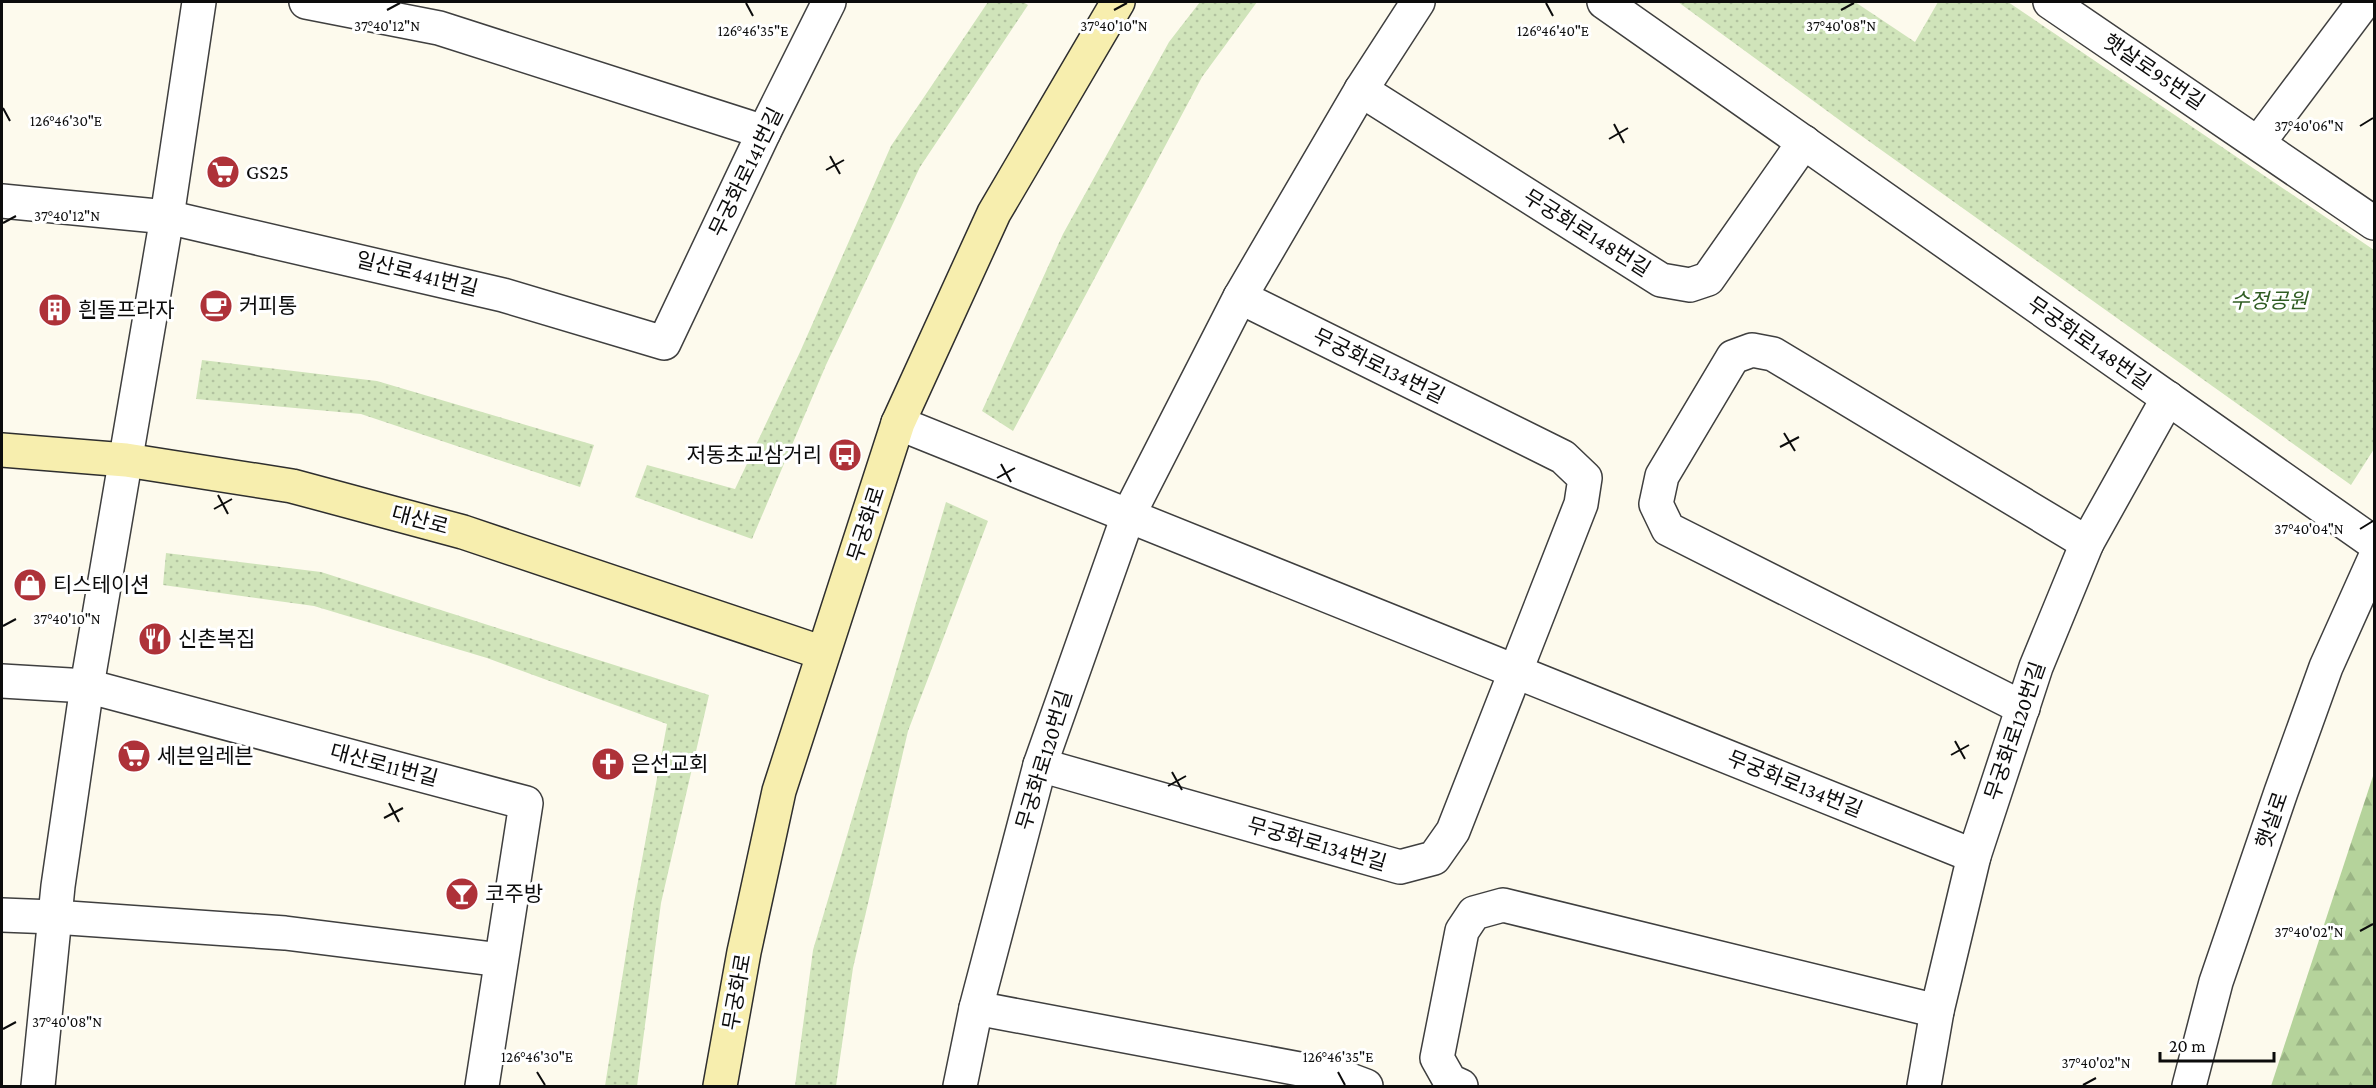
<svg xmlns="http://www.w3.org/2000/svg" width="2376" height="1088" viewBox="0 0 2376 1088" font-family="'Crimson Pro','Noto Sans KR',serif">
<style>
.grass{fill:url(#grass-dots)}
.forest{fill:url(#forest-firs)}
.lines{fill:none;stroke-linecap:round;stroke-linejoin:round}
.minor-casing{stroke:#3f3f3f;stroke-width:36}
.tertiary-casing{stroke:#3f3f3f;stroke-width:36}
.secondary-casing{stroke:#2e2e2e;stroke-width:36}
.minor{stroke:#fff;stroke-width:33}
.tertiary{stroke:#fff;stroke-width:33}
.secondary{stroke:#f7eeae;stroke-width:33}
.ticks{fill:none;stroke:#0c0c0c;stroke-width:2}
.labels{text-anchor:middle;dominant-baseline:central;stroke-width:6;stroke-linejoin:round;paint-order:stroke}
.street-label{font-size:21px;fill:#0c0c0c;stroke:#fff}
.poi-label{font-size:21px;fill:#0c0c0c;stroke:#fff;text-anchor:start}
.park-label{font-size:21px;font-style:italic;fill:#305d23;stroke:#fff}
.ticks-label{font-size:15px;text-anchor:middle;fill:#0c0c0c;stroke:#fff;stroke-width:6;stroke-linejoin:round;paint-order:stroke}
</style>
<defs>
<pattern id="grass-dots" width="8" height="8" patternUnits="userSpaceOnUse" patternTransform="scale(1.5)"><rect width="8" height="8" fill="#d0e4ba"/><path d="M2 2h.1M6 6h.1" fill="none" stroke="#b1c29f" stroke-width="1.8" stroke-linecap="round"/></pattern>
<pattern id="forest-firs" width="22" height="20" patternUnits="userSpaceOnUse" patternTransform="scale(1.5)"><rect width="22" height="20" fill="#b5d39b"/><path d="M5 1l3.5 6h-7zM16 11l3.5 6h-7z" fill="#9ab484"/></pattern>
</defs>
<rect width="100%" height="100%" fill="#fdfaed"/>
<g class="grass">
<polygon points="988,2 1023,2 1028,5 920,167 826,365 752,539 635,497 647,465 735,489 800,352 891,146"/>
<polygon points="1200,2 1257,2 1202,77 1013,431 982,411 1063,234 1169,42"/>
<polygon points="1678,2 1855,2 1915,42 1938,2 2008,2 2374,250 2374,449 2351,485 1849,127"/>
<polygon points="202,360 377,381 594,445 580,487 361,414 196,399"/>
<polygon points="946,502 988,521 908,731 853,968 836,1086 795,1086 813,950"/>
<polygon points="166,553 321,572 709,695 661,903 637,1086 605,1086 634,903 667,724 487,658 314,606 163,585"/>
</g>
<polygon class="forest" points="2374,773 2374,1086 2271,1086"/>
<g class="lines">
<defs>
<g id="minor">
<polyline points="306,2 439,28 764,132"/>
<polyline points="1604,2 2374,543"/>
<polyline points="2050,2 2374,223"/>
<polyline points="1361,90 1661,280 1690,285 1708,279 1804,142"/>
<polyline points="2259,142 2364,2"/>
<polyline points="2,201 167,217 503,295 664,343 764,132 829,2"/>
<polyline points="898,423 1974,856"/>
<polyline points="2,681 87,686 526,803 482,1086"/>
<polyline points="2023,708 1668,529 1656,504 1662,476 1733,357 1752,350 1773,354 2087,543"/>
<polyline points="1040,765 1400,867 1434,858 1453,831 1581,504 1585,478 1563,457 1240,297"/>
<polyline points="2,915 54,917 285,933 501,960"/>
<polyline points="976,1008 1342,1077 1366,1086"/>
<polyline points="38,1086 58,886 87,686 167,217 199,2"/>
<polyline points="960,1086 976,1008 1040,765 1128,516 1240,297 1361,90 1418,2"/>
<polyline points="1461,1086 1450,1081 1437,1058 1462,931 1474,913 1503,905 1937,1011"/>
<polyline points="1924,1086 1937,1011 1974,856 2036,667 2087,543 2168,398"/>
</g>
<polyline id="tertiary" points="2189,1086 2216,982 2281,792 2326,667 2374,560"/>
<g id="secondary">
<polyline points="2,450 126,460 292,486 463,532 823,653"/>
<polyline points="720,1086 744,952 779,791 898,423 994,213 1118,2"/>
</g>
</defs>
<use href="#minor" class="minor-casing"/>
<use href="#tertiary" class="tertiary-casing"/>
<use href="#secondary" class="secondary-casing"/>
<use href="#minor" class="minor"/>
<use href="#tertiary" class="tertiary"/>
<use href="#secondary" class="secondary"/>
</g>
<path class="ticks" d="M746,3L753,16M1546,3L1553,16M387,10L400,3M1114,10L1127,3M1841,10L1854,3M3,108L10,121M1614,124L1624,143M2360,126L2373,118M1609,139L1628,128M830,156L840,174M826,170L844,160M3,223L16,216M1784,433L1795,451M1780,447L1799,437M1001,464L1011,482M997,478L1015,468M218,495L228,514M214,509L232,499M2360,529L2373,521M3,626L16,619M1955,741L1965,759M1951,755L1969,745M1172,772L1182,790M1168,786L1186,776M389,803L399,822M384,818L403,808M2360,931L2373,924M3,1029L16,1022M537,1072L545,1085M1338,1072L1345,1085M2083,1085L2096,1078"/>
<defs>
<symbol id="supermarket-disc" viewBox="-11 -11 22 22"><circle r="9.5" fill="#ae3239" stroke="#fff"/><path d="M-6-5.5h2.5l.6 2H6L4.5 2H-2.5L-4.4-4H-6ZM-1.5 3.2a1.3 1.3 0 1 0 .1 0ZM3 3.2a1.3 1.3 0 1 0 .1 0Z" fill="#fff"/></symbol>
<symbol id="cafe-disc" viewBox="-11 -11 22 22"><circle r="9.5" fill="#ae3239" stroke="#fff"/><path d="M-5.5-4.5H6V0H3Q3 3.5 0 3.5H-2.5Q-5.5 3.5-5.5 0ZM3-3.2v2h1.7v-2ZM-6 4.5H4V6H-6Z" fill="#fff"/></symbol>
<symbol id="building-disc" viewBox="-11 -11 22 22"><circle r="9.5" fill="#ae3239" stroke="#fff"/><path d="M-4-6H4V6H1V3H-1V6H-4ZM-2.5-4.3h1.7v1.8h-1.7ZM.8-4.3h1.7v1.8H.8ZM-2.5-1h1.7V.8h-1.7ZM.8-1h1.7V.8H.8Z" fill="#fff"/></symbol>
<symbol id="bus-disc" viewBox="-11 -11 22 22"><circle r="9.5" fill="#ae3239" stroke="#fff"/><path d="M-5-6H5V4H4V6H2V4H-2V6H-4V4H-5ZM-3.5-4V0h7V-4ZM-3.5 1.2v1.5H-2V1.2ZM2 1.2v1.5H3.5V1.2Z" fill="#fff"/></symbol>
<symbol id="shop-disc" viewBox="-11 -11 22 22"><circle r="9.5" fill="#ae3239" stroke="#fff"/><path d="M-5-2.5h2.3a2.7 3.5 0 0 1 5.4 0H5L5.5 6h-11ZM-1.5-2.5h3a1.5 2.3 0 0 0-3 0Z" fill="#fff"/></symbol>
<symbol id="restaurant-disc" viewBox="-11 -11 22 22"><circle r="9.5" fill="#ae3239" stroke="#fff"/><path d="M-5-6h1v4h1v-4h1v4h1v-4h1v5L-1.5 .5V6h-2V.5L-5-1ZM5-6V6H3V1.5H1.5Q1.5-4 5-6Z" fill="#fff"/></symbol>
<symbol id="church-disc" viewBox="-11 -11 22 22"><circle r="9.5" fill="#ae3239" stroke="#fff"/><path d="M-1.2-6h2.4v3.5h3.3v2.4h-3.3V6h-2.4V-.1h-3.3v-2.4h3.3Z" fill="#fff"/></symbol>
<symbol id="bar-disc" viewBox="-11 -11 22 22"><circle r="9.5" fill="#ae3239" stroke="#fff"/><path d="M-6-5H6L.8 .8V4.5H3.5V6h-7V4.5H-.8V.8Z" fill="#fff"/></symbol>
</defs>
<g fill-rule="evenodd">
<use href="#supermarket-disc" x="204" y="153" width="38" height="38"/>
<use href="#cafe-disc" x="197" y="287" width="38" height="38"/>
<use href="#building-disc" x="36" y="291" width="38" height="38"/>
<use href="#bus-disc" x="826" y="436" width="38" height="38"/>
<use href="#shop-disc" x="11" y="566" width="38" height="38"/>
<use href="#restaurant-disc" x="136" y="620" width="38" height="38"/>
<use href="#supermarket-disc" x="115" y="737" width="38" height="38"/>
<use href="#church-disc" x="589" y="745" width="38" height="38"/>
<use href="#bar-disc" x="443" y="875" width="38" height="38"/>
</g>
<g class="labels">
<g class="street-label">
<text transform="translate(2154 72) rotate(34)">햇살로95번길</text>
<text transform="translate(746 172) rotate(-64)">무궁화로141번길</text>
<text transform="translate(1587 233) rotate(32)">무궁화로148번길</text>
<text transform="translate(417 274) rotate(14)">일산로441번길</text>
<text transform="translate(2089 343) rotate(35)">무궁화로148번길</text>
<text transform="translate(1379 366) rotate(26)">무궁화로134번길</text>
<text transform="translate(420 520) rotate(15)">대산로</text>
<text transform="translate(866 524) rotate(-72)">무궁화로</text>
<text transform="translate(2015 731) rotate(-71)">무궁화로120번길</text>
<text transform="translate(1044 760) rotate(-73)">무궁화로120번길</text>
<text transform="translate(384 765) rotate(15)">대산로11번길</text>
<text transform="translate(1795 784) rotate(22)">무궁화로134번길</text>
<text transform="translate(2272 820) rotate(-71)">햇살로</text>
<text transform="translate(1317 844) rotate(16)">무궁화로134번길</text>
<text transform="translate(737 992) rotate(-80)">무궁화로</text>
</g>
<g class="poi-label">
<text x="246" y="172">GS25</text>
<text x="239" y="306">커피통</text>
<text x="78" y="310">흰돌프라자</text>
<text x="822" y="455" text-anchor="end">저동초교삼거리</text>
<text x="53" y="585">티스테이션</text>
<text x="178" y="639">신촌복집</text>
<text x="157" y="756">세븐일레븐</text>
<text x="631" y="764">은선교회</text>
<text x="485" y="894">코주방</text>
</g>
<g class="park-label">
<text x="2269" y="301">수정공원</text>
</g>
</g>
<g class="ticks-label">
<text x="387" y="31">37°40'12"N</text>
<text x="1114" y="31">37°40'10"N</text>
<text x="1841" y="31">37°40'08"N</text>
<text x="753" y="36">126°46'35"E</text>
<text x="1553" y="36">126°46'40"E</text>
<text x="66" y="126">126°46'30"E</text>
<text x="2309" y="131">37°40'06"N</text>
<text x="67" y="221">37°40'12"N</text>
<text x="2309" y="534">37°40'04"N</text>
<text x="67" y="624">37°40'10"N</text>
<text x="2309" y="937">37°40'02"N</text>
<text x="67" y="1027">37°40'08"N</text>
<text x="537" y="1062">126°46'30"E</text>
<text x="1338" y="1062">126°46'35"E</text>
<text x="2096" y="1068">37°40'02"N</text>
</g>
<rect width="2376" height="1088" fill="none" stroke="#0c0c0c" stroke-width="6"/>
<path d="M2160 1052v9h114v-9" fill="none" stroke="#0c0c0c" stroke-width="3"/>
<text x="2169" y="1052" font-size="18" fill="#0c0c0c" stroke="#ffffff" stroke-width="4.5" paint-order="stroke">20 m</text>
</svg>
